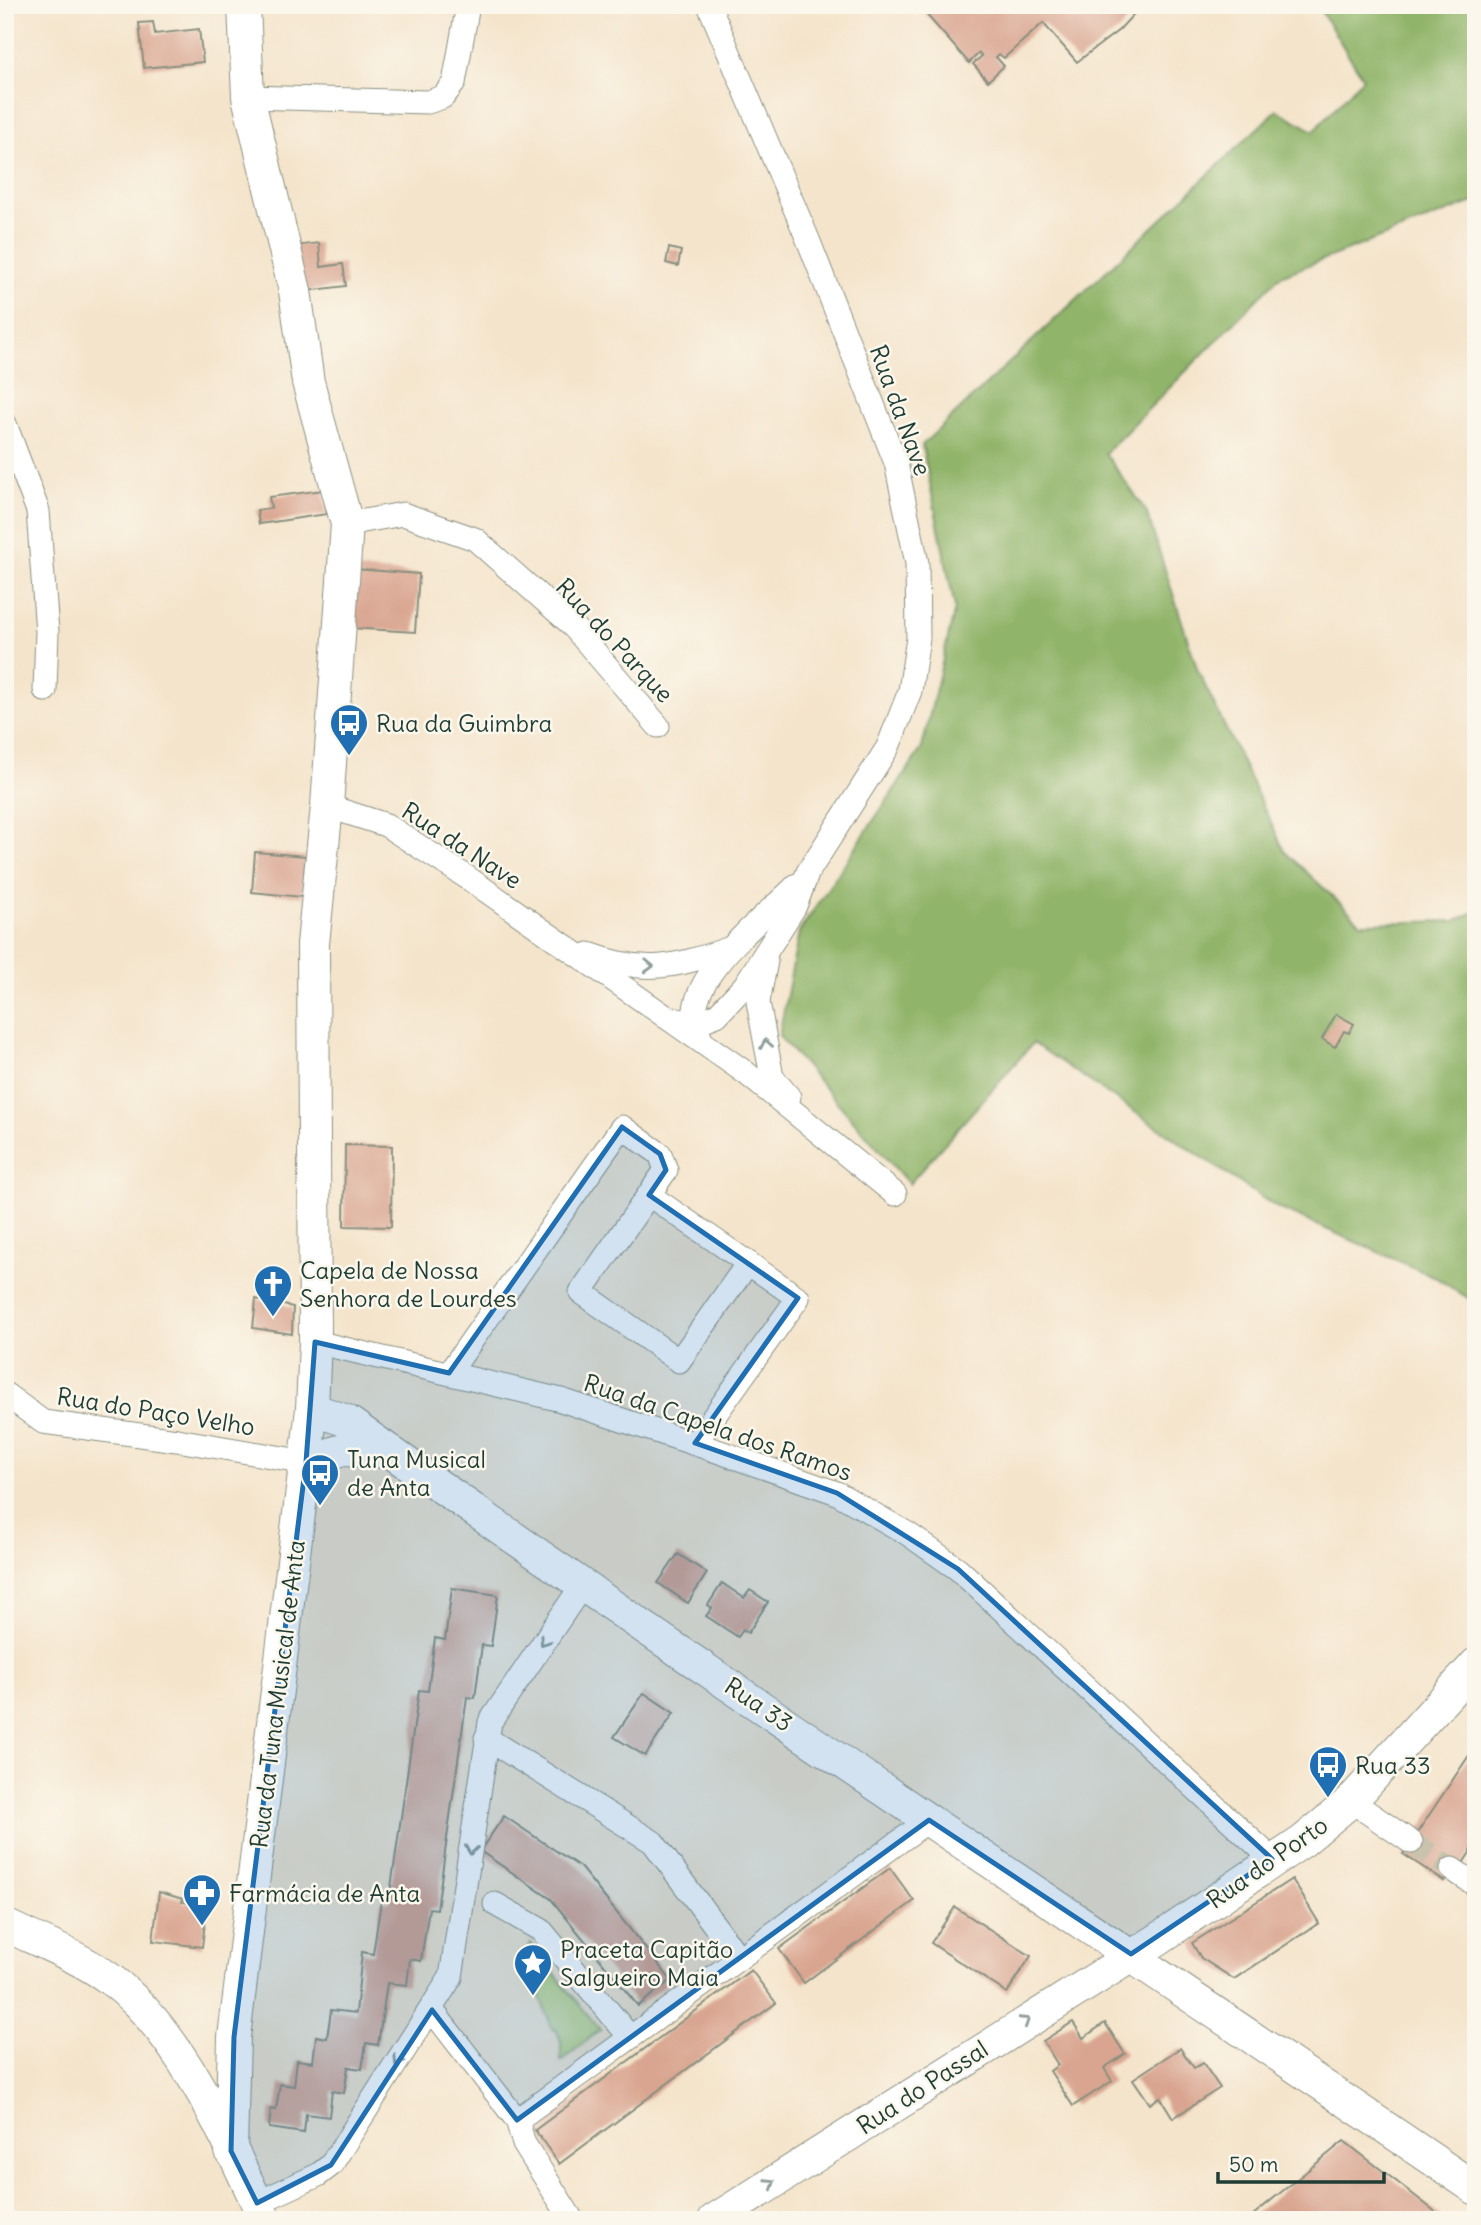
<svg xmlns="http://www.w3.org/2000/svg" width="1481" height="2225" viewBox="0 0 1481 2225" font-family="Delius,sans-serif">
<style>
.green{fill:#b6d279;stroke:#6a8856;stroke-width:2}
.forest{fill:#90b469;stroke:#58784e;stroke-width:2}
.building{fill:#d9a590}
.lines{fill:none;stroke-linecap:round;stroke-linejoin:round}
.street-tunnel{stroke:#c9c3ad;stroke-width:23;stroke-dasharray:23 11;stroke-linecap:butt}
.street-casing{stroke:#8a9080;stroke-width:25}
.secondary-casing{stroke:#8a9080;stroke-width:34}
.street{stroke:#fff;stroke-width:23}
.secondary{stroke:#fff;stroke-width:32}
.oneway{stroke:#8f9e9a}
.marked{fill:#1f6fb2;fill-opacity:0.2;stroke:#1f6fb2;stroke-width:5;stroke-linejoin:round}
.labels{text-anchor:middle;dominant-baseline:central;stroke-width:5;stroke-linejoin:round;paint-order:stroke}
.street-label{font-size:24px;fill:#1f3d34;stroke:#fbf7ec}
.poi-label{font-size:24px;fill:#1f3d34;stroke:#fbf7ec;text-anchor:start}
</style>
<rect width="100%" height="100%" fill="#fbf7ec"/>
<filter id="ink" filterUnits="userSpaceOnUse"><feTurbulence type="fractalNoise" baseFrequency=".0143" numOctaves="2"/><feDisplacementMap in="SourceGraphic" scale="14" xChannelSelector="R" yChannelSelector="G"/><feConvolveMatrix kernelMatrix="1 2 1 2 8 2 1 2 1" color-interpolation-filters="sRGB"/></filter>
<filter id="wash" filterUnits="userSpaceOnUse"><feTurbulence type="fractalNoise" baseFrequency=".00686" numOctaves="4" result="noise"/><feDisplacementMap in="SourceGraphic" scale="28" xChannelSelector="R" yChannelSelector="G"/><feGaussianBlur stdDeviation="1.57" result="paint"/><feColorMatrix in="noise" values="0 0 0 0 0 0 0 0 0 0 0 0 0 0 0 0 0 1.4 0 .05"/><feComposite in="paint" operator="in"/></filter>
<g filter="url(#wash)">
<rect width="100%" height="100%" fill="#f4e4cb"/>
<polygon class="green" points="531,1944 600,2030 561,2061 561,2042 556,2029 553,2030 534,1982 520,1962"/>
<polygon class="forest" points="1317,5 1476,5 1476,201 1280,276 1105,453 1146,511 1198,671 1285,852 1361,923 1455,921 1476,911 1476,1303 1433,1276 1276,1207 1033,1043 909,1184 779,1036 799,932 922,748 955,608 922,445 1277,110 1314,131 1363,78"/>
<g id="blocks">
<g class="building">
<polygon points="918,5 1142,5 1119,30 1077,62 1043,23 1004,58 999,54 996,57 1004,66 988,81 973,64 982,56 979,53 969,63"/>
<polygon points="153,22 155,34 199,29 203,62 144,68 139,23"/>
<polygon points="319,243 321,267 343,264 346,286 307,291 294,246"/>
<polygon points="669,248 681,251 678,266 666,263"/>
<polygon points="323,490 327,514 259,524 257,510 271,508 269,497"/>
<polygon points="355,569 419,574 415,632 351,628"/>
<polygon points="255,852 306,856 302,897 252,892"/>
<polygon points="1336,1014 1354,1024 1349,1033 1344,1031 1335,1047 1322,1039"/>
<polygon points="345,1145 392,1146 391,1227 344,1226"/>
<polygon points="256,1299 293,1307 292,1334 253,1328"/>
<polygon points="678,1554 707,1573 688,1603 658,1583"/>
<polygon points="722,1583 744,1598 750,1590 768,1602 748,1633 743,1630 738,1637 706,1616 712,1608 708,1605"/>
<polygon points="452,1588 498,1595 491,1646 482,1645 475,1698 467,1697 437,1909 429,1908 421,1961 410,1959 407,1985 387,1983 378,2045 366,2043 362,2069 348,2067 344,2093 332,2091 329,2117 306,2114 304,2133 269,2128 271,2109 276,2110 280,2084 294,2086 297,2060 313,2062 316,2036 327,2038 331,2010 356,2013 362,1952 373,1954 381,1901 389,1902 419,1690 428,1691 435,1638 445,1640"/>
<polygon points="644,1693 674,1713 645,1756 614,1737"/>
<polygon points="1476,1745 1476,1843 1462,1865 1457,1862 1444,1881 1403,1854"/>
<polygon points="504,1816 580,1867 671,1980 638,2006 551,1899 480,1851"/>
<polygon points="890,1868 914,1901 804,1983 779,1949"/>
<polygon points="1292,1879 1319,1923 1234,1979 1201,1958 1192,1943"/>
<polygon points="159,1892 183,1899 182,1902 207,1905 202,1947 153,1941"/>
<polygon points="955,1907 1031,1956 1007,1993 931,1943"/>
<polygon points="751,1970 776,2003 559,2164 535,2130"/>
<polygon points="1073,2022 1083,2038 1105,2023 1125,2054 1104,2068 1112,2081 1073,2106 1050,2071 1058,2065 1043,2041"/>
<polygon points="1180,2048 1194,2068 1203,2063 1220,2088 1173,2118 1160,2097 1150,2104 1133,2079"/>
<polygon points="1344,2141 1432,2209 1446,2220 1247,2220"/>
</g>
</g>
</g>
<g filter="url(#ink)">
<use href="#blocks" fill-opacity="0" stroke="#8a9080" stroke-width="2"/>
<g class="lines">
<polyline class="street-tunnel" points="1411,1842 1452,1869"/>
<defs>
<g id="street">
<polyline points="248,97 428,102 443,97 454,83 468,5"/>
<polyline points="5,424 38,511 47,632 45,690"/>
<polyline points="347,524 403,514 475,539 571,624 658,726"/>
<polyline points="327,806 386,825 468,878 746,1073 895,1194"/>
<path d="M589,954C645,975 674,967 728,949"/>
<polyline points="766,961 758,1002 772,1077 789,1097"/>
<polyline points="666,1017 693,1024 717,1015 745,985 795,906 808,872 888,747 910,691 918,638 917,563 896,463 809,242 709,5"/>
<path d="M700,1036C671,986 765,918 797,885"/>
<polyline points="649,1195 748,1263"/>
<polyline points="315,1342 561,1400 720,1452 837,1493 908,1534 958,1569 1272,1859"/>
<polyline points="449,1373 622,1127 660,1154 666,1170 581,1292 679,1361 748,1263 798,1298 695,1443"/>
<polyline points="5,1394 43,1422 177,1440 306,1462"/>
<polyline points="486,1738 653,1842 738,1957"/>
<polyline points="1351,1801 1411,1842"/>
<polyline points="1452,1869 1476,1885"/>
<polyline points="495,1904 541,1930 630,2037"/>
<polyline points="432,2010 517,2120 524,2144 572,2220"/>
<polyline points="517,2120 929,1820"/>
<polyline points="257,2203 318,2175 331,2165 451,1977 490,1722 583,1584"/>
</g>
<g id="secondary">
<path d="M312,1409L347,1421C719,1684 1100,1933 1476,2189"/>
<polyline points="306,1462 342,1450 391,1452"/>
<path d="M5,1925C40,1942 78,1956 110,1979C181,2031 228,2141 265,2220"/>
<polyline points="231,2151 234,2037 312,1409 315,1342 313,944 327,806 347,524 308,382 295,291 248,97 244,5"/>
<polyline points="714,2220 1157,1940 1303,1841 1351,1801 1476,1664"/>
</g>
</defs>
<use href="#street" class="street-casing"/>
<use href="#secondary" class="secondary-casing"/>
<use href="#street" class="street"/>
<use href="#secondary" class="secondary"/>
</g>
<defs><path id="oneway-chevron" d="M-2-3.5L2.5 0L-2 3.5" fill="none" stroke-width="1.6" stroke-linecap="round" stroke-linejoin="round" transform="scale(1.75)"/></defs>
<g class="oneway">
<use href="#oneway-chevron" transform="translate(649 966) rotate(2)"/>
<use href="#oneway-chevron" transform="translate(766 1044) rotate(-100)"/>
<use href="#oneway-chevron" transform="translate(544 1641) rotate(124)"/>
<use href="#oneway-chevron" transform="translate(471 1850) rotate(98)"/>
<use href="#oneway-chevron" transform="translate(1025 2021) rotate(-33)"/>
<use href="#oneway-chevron" transform="translate(398 2061) rotate(123)"/>
<use href="#oneway-chevron" transform="translate(771 2183) rotate(-33)"/>
</g>
</g>
<path class="marked" d="M622,1127L660,1154L666,1170L649,1195L798,1298L695,1443L837,1493L958,1569L1272,1859L1131,1954L929,1820L517,2120L432,2010L331,2165L257,2203L231,2151L234,2037L306,1462L315,1342L449,1373Z"/>
<defs>
<symbol id="bus-pin" viewBox="-11 -11 22 30"><path d="M0 17L-7.5 6A9.5 9.5 0 1 1 7.5 6Z" fill="#1f6fb2" stroke="#fbf7ec"/><path d="M-5-6H5V4H4V6H2V4H-2V6H-4V4H-5ZM-3.5-4V0h7V-4ZM-3.5 1.2v1.5H-2V1.2ZM2 1.2v1.5H3.5V1.2Z" fill="#fff"/></symbol>
<symbol id="church-pin" viewBox="-11 -11 22 30"><path d="M0 17L-7.5 6A9.5 9.5 0 1 1 7.5 6Z" fill="#1f6fb2" stroke="#fbf7ec"/><path d="M-1.2-6h2.4v3.5h3.3v2.4h-3.3V6h-2.4V-.1h-3.3v-2.4h3.3Z" fill="#fff"/></symbol>
<symbol id="pharmacy-pin" viewBox="-11 -11 22 30"><path d="M0 17L-7.5 6A9.5 9.5 0 1 1 7.5 6Z" fill="#1f6fb2" stroke="#fbf7ec"/><path d="M-2-6h4v4h4v4h-4v4h-4v-4h-4v-4h4Z" fill="#fff"/></symbol>
<symbol id="sight-pin" viewBox="-11 -11 22 30"><path d="M0 17L-7.5 6A9.5 9.5 0 1 1 7.5 6Z" fill="#1f6fb2" stroke="#fbf7ec"/><path d="M0-6L1.8-2.2L6-1.7L2.9 1.2L3.7 5.4L0 3.3L-3.7 5.4L-2.9 1.2L-6-1.7L-1.8-2.2Z" fill="#fff"/></symbol>
</defs>
<g fill-rule="evenodd">
<use href="#bus-pin" x="327" y="701" width="44" height="60"/>
<use href="#church-pin" x="251" y="1262" width="44" height="60"/>
<use href="#bus-pin" x="298" y="1451" width="44" height="60"/>
<use href="#bus-pin" x="1306" y="1743" width="44" height="60"/>
<use href="#pharmacy-pin" x="180" y="1871" width="44" height="60"/>
<use href="#sight-pin" x="511" y="1941" width="44" height="60"/>
</g>
<g class="labels">
<g class="street-label">
<text transform="translate(901 410) rotate(70)">Rua da Nave</text>
<text transform="translate(615 640) rotate(47)">Rua do Parque</text>
<text transform="translate(462 845) rotate(33)">Rua da Nave</text>
<text transform="translate(156 1411) rotate(9)">Rua do Paço Velho</text>
<text transform="translate(718 1427) rotate(19)">Rua da Capela dos Ramos</text>
<text transform="translate(277 1694) rotate(-83)">Rua da Tuna Musical de Anta</text>
<text transform="translate(759 1704) rotate(34)">Rua 33</text>
<text transform="translate(1267 1862) rotate(-35)">Rua do Porto</text>
<text transform="translate(922 2087) rotate(-33)">Rua do Passal</text>
</g>
<g class="poi-label">
<text x="376" y="723">Rua da Guimbra</text>
<text x="300" y="1270">Capela de Nossa<tspan x="300" dy="28">Senhora de Lourdes</tspan></text>
<text x="347" y="1459">Tuna Musical<tspan x="347" dy="28">de Anta</tspan></text>
<text x="1355" y="1765">Rua 33</text>
<text x="229" y="1893">Farmácia de Anta</text>
<text x="560" y="1949">Praceta Capitão<tspan x="560" dy="28">Salgueiro Maia</tspan></text>
</g>
</g>
<rect width="1481" height="2225" fill="none" stroke="#fbf7ec" stroke-width="28"/>
<path d="M1218 2172v10h166v-10" fill="none" stroke="#1f3d34" stroke-width="3.5"/>
<text x="1229" y="2172" font-size="21" fill="#1f3d34" stroke="#fbf7ec" stroke-width="5" paint-order="stroke">50 m</text>
</svg>
